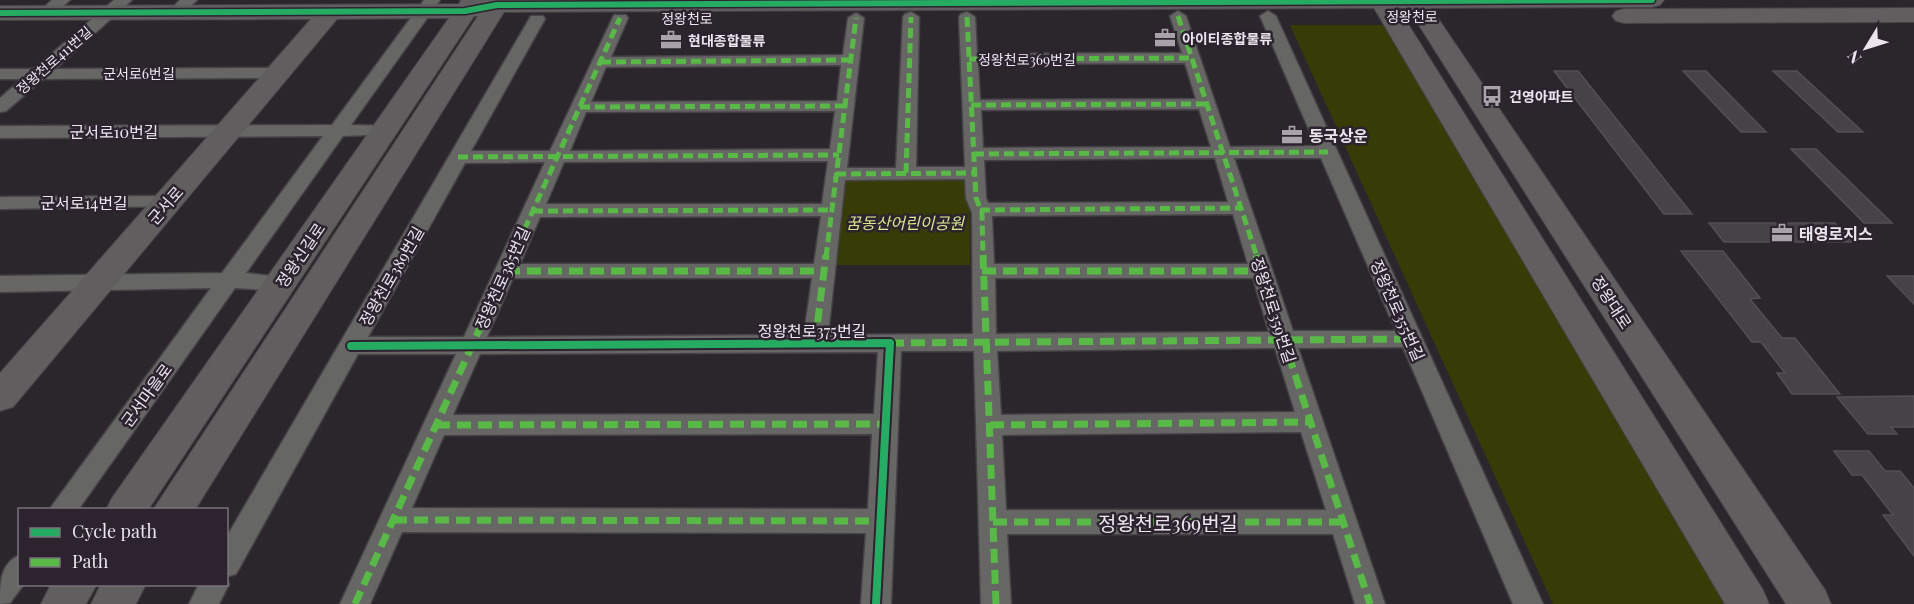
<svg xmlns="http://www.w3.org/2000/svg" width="1914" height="604" viewBox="0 0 1914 604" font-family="'Playfair Display','Noto Sans KR',serif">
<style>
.green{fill:#373c07}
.building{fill:#464247;stroke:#534f54;stroke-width:1.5}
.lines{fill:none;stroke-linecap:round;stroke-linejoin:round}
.street-casing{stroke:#454246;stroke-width:3}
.secondary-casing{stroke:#454246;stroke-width:2}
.street{fill:#666665;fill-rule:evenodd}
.secondary{fill:#605e5f;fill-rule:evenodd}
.quiet-far1{stroke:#58b947;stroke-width:5;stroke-dasharray:10 5;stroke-linecap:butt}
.quiet{stroke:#58b947;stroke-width:7;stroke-dasharray:14 7;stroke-linecap:butt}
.cycleway-far1-casing{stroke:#2c232f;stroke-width:9}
.cycleway-casing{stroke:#2c232f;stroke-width:12}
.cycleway-far1{stroke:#26ab63;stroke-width:6}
.cycleway{stroke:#26ab63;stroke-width:8}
.labels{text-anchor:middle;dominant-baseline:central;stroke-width:5;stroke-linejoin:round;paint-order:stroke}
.far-street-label{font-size:14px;fill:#ebe6ee;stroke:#2c232f}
.far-poi-label{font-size:14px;font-weight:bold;fill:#ebe6ee;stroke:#2c232f;text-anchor:start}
.street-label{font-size:16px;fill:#ebe6ee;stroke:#2c232f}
.poi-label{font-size:16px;font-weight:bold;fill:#ebe6ee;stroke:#2c232f;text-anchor:start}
.park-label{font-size:16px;font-style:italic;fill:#d9e78e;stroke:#2c232f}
.near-street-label{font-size:20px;fill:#ebe6ee;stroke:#2c232f}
</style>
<rect width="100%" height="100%" fill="#2b262c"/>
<g class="green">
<polygon points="1290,25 1387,25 1726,604 1553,604"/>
<polygon points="845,180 969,180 970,265 835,265"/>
</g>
<g class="building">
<polygon points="1554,71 1578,71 1692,214 1664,214"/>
<polygon points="1683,71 1706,71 1766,132 1741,132"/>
<polygon points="1773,71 1797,71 1863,132 1838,132"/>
<polygon points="1791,149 1816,149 1892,223 1864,223"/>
<polygon points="1709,223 1835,223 1852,242 1724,242"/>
<polygon points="1681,251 1723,251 1760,298 1750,299 1782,338 1795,338 1840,394 1792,394 1777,373 1785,373 1761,342 1752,342"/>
<polygon points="1887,276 1914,276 1914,304"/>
<polygon points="1914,396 1914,427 1891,427 1897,434 1868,434 1837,397"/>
<polygon points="1834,451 1869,451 1885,471 1900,471 1914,488 1914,556 1883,515 1893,515 1862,475 1852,475"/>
</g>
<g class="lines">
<defs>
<g id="street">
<polygon points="52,0 70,0 52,16 40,16 38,13"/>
<polygon points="114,0 132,0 55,69 277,68 283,69 286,73 283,77 277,78 43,79 6,111 0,112 0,98 22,79 0,79 0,69 34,69"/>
<polygon points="180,0 197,0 182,15 170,15 168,12"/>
<polygon points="424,0 440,0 351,125 391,126 393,130 391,134 343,136 246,273 289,278 292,283 289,288 281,291 235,288 78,510 49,510 211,288 0,292 0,276 222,273 323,136 0,138 0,126 332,125"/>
<path d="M1178,11L1186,16L1230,147L1316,146L1260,16L1268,11L1276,16L1543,604H1513L1403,347L1298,348L1385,604H1355L1333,534H1007L1011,604H981L974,351H901L891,604H861L866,533L402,532L370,604H340L456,354H358L236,574L226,577V538L531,16H543L545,19L471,151H550L614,15H626L628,18L611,57L843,55L848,18L856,13L864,18L847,168H896L903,17L905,14L911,12L919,17L916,167H965L959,17L961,14L967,12L975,17L977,54L1182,53L1170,16ZM1185,63L1196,99L980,100L978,64ZM841,65L837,101L591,102L606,67ZM1199,109L1211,147L983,148L981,110ZM835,111L830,149L570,151L586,112ZM1215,158L1228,202L988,203L986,198L984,160ZM1234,158H1321L1396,331H1293ZM828,161L822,204H546L564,162ZM545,162L464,337H368L465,163ZM965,179L966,198L972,213L973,334L828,335L845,180ZM1233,214L1248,264H994L992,216ZM821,216L814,264H520L540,217ZM513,278H812L804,335L487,337ZM995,278H1253L1269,332L996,334ZM1275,348L1295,412L1001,415L997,351ZM878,352L874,414L453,415L480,354ZM1301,432L1326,510H1006L1002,435ZM872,434L868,509L412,508L444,435Z"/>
<polygon points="167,196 174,198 177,202 174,206 0,209 0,197"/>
<path d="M20,555V584H24L10,603L0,604C0,583 0,563 20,555Z"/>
<polygon points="226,578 229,584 219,604 189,604 199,584 226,584"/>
</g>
<g id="secondary">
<polygon points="461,0 1664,0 1660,5 1652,7 1431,8 1825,590 1831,604 1786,604 1408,8 1398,8 1763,590 1769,604 1725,604 1374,8 504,12 195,510 153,510 478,16 474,16 148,510 106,510 112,498 449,18 337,19 13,407 0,411 0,373 311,19 0,20 0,6 459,4"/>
<polygon points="1914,8 1914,22 1624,23 1616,21 1612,16 1616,11 1624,9"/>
<polygon points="51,584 97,584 86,604 41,604"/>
<polygon points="101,584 146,584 136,604 91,604"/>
</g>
</defs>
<use href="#street" class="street-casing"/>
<use href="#secondary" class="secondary-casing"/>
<use href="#street" class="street"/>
<use href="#secondary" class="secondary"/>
<g class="quiet-far1">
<polyline points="1178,16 1257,257"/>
<polyline points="967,17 976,198 982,213 983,257"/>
<polyline points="969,59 1192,58"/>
<polyline points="601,62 851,60"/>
<polyline points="971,105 1207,104"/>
<polyline points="580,107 845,106"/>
<polyline points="974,154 1328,152"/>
<polyline points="458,157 839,155"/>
<polyline points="906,173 911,17"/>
<polyline points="836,174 975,173"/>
<polyline points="980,210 1241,208"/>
<polyline points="533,211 832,210"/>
<polyline points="512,257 620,18"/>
<polyline points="826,257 856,18"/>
</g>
<g class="quiet">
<polyline points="983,255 996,604"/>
<polyline points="1256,255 1370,604"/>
<polyline points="506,271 824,271"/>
<polyline points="982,271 1262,271"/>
<polyline points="815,343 826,255"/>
<polyline points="890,343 1411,339"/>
<polyline points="436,425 886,424"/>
<polyline points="990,425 1311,422"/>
<polyline points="393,520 880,521"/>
<polyline points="993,522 1343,522"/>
<polyline points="355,604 513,255"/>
</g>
<defs>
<polyline id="cycleway-far1" points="0,13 465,11 497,5 1652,0"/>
<polyline id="cycleway" points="351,346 890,343 876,604"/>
</defs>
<use href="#cycleway-far1" class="cycleway-far1-casing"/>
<use href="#cycleway" class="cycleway-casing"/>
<use href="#cycleway-far1" class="cycleway-far1"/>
<use href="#cycleway" class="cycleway"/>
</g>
<defs>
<symbol id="office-bare" viewBox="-9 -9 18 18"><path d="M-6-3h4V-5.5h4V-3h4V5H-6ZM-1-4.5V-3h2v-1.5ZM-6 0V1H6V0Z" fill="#a8a3aa" stroke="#2c232f" stroke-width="2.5" paint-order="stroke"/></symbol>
<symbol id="bus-bare" viewBox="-9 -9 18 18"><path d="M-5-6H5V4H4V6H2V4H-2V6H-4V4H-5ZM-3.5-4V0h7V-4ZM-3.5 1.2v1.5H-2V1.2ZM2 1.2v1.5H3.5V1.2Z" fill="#a8a3aa" stroke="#2c232f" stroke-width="2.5" paint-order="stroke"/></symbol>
</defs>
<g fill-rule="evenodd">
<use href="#office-bare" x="1150" y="23" width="30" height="30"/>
<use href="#office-bare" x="656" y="25" width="30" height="30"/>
<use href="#bus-bare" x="1477" y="81" width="30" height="30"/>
<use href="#office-bare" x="1277" y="120" width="30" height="30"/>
<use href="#office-bare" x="1767" y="218" width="30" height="30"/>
</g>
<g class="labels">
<g class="far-street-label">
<text x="1412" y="16">정왕천로</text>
<text x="687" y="18">정왕천로</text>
<text x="1027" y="59">정왕천로369번길</text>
<text transform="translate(54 60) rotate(-41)">정왕천로411번길</text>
<text x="139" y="73">군서로6번길</text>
</g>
<g class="far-poi-label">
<text x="1182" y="38">아이티종합물류</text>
<text x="688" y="40">현대종합물류</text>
<text x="1509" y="96">건영아파트</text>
</g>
<g class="street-label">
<text x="114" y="131">군서로10번길</text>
<text x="84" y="202">군서로14번길</text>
<text transform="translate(165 205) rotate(-49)">군서로</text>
<text transform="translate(300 255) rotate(-56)">정왕신길로</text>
<text transform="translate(391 276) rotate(-60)">정왕천로389번길</text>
<text transform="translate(502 278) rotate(-66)">정왕천로385번길</text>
<text transform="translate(1612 302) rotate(57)">정왕대로</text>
<text transform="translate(1274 310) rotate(72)">정왕천로359번길</text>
<text transform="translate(1398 310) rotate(66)">정왕천로355번길</text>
<text x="812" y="330">정왕천로375번길</text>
<text transform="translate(146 395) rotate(-54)">군서마을로</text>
</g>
<g class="poi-label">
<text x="1309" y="135">동국상운</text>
<text x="1799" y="233">태영로지스</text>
</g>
<g class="park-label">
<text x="905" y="222">꿈동산어린이공원</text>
</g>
<g class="near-street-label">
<text x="1168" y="522">정왕천로369번길</text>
</g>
</g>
<rect x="18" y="508" width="210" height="78" fill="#2c232f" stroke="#78717b" stroke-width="1.5"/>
<rect x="30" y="528" width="30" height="9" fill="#26ab63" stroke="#78717b" stroke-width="1.5"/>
<text x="72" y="538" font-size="18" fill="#ebe6ee">Cycle path</text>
<rect x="30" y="558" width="30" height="9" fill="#58b947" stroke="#78717b" stroke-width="1.5"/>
<text x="72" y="568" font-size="18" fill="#ebe6ee">Path</text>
<g transform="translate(1866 48) rotate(232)" stroke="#2c232f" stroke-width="4.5" paint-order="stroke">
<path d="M0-4.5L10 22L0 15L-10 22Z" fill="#ebe6ee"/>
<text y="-9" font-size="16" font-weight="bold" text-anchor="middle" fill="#ebe6ee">N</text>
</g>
</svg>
